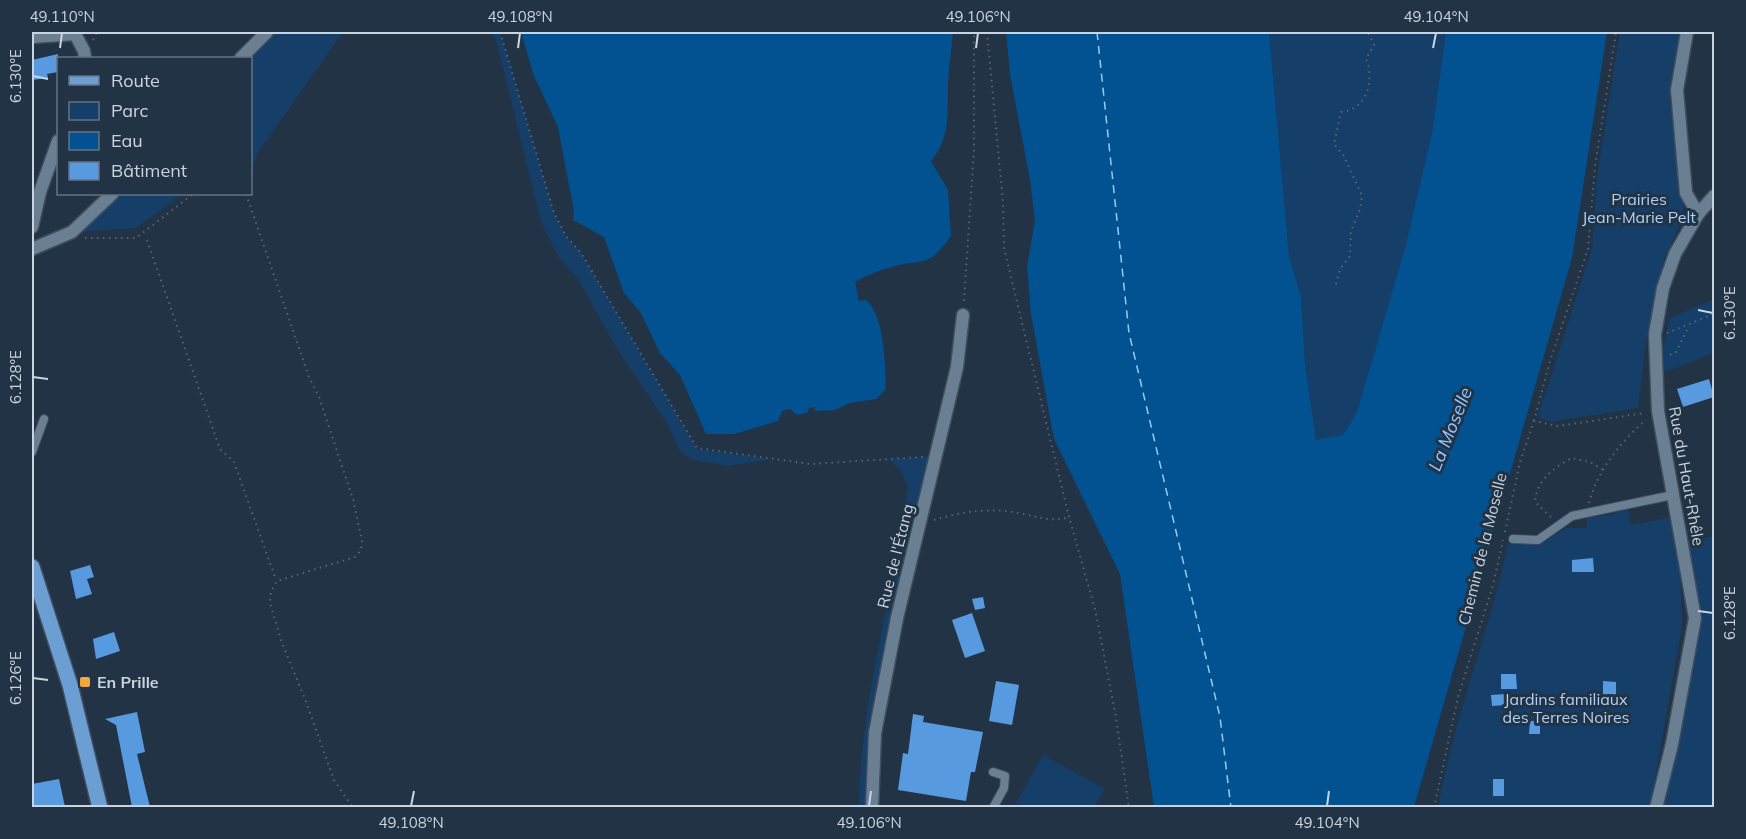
<svg xmlns="http://www.w3.org/2000/svg" width="1746" height="839" viewBox="0 0 1746 839" font-family="Mulish,sans-serif">
<style>
.green{fill:#153f68}
.water{fill:#025291}
.lines{fill:none;stroke-linecap:round;stroke-linejoin:round}
.ferry{stroke:#97c9fe;stroke-width:1.5;stroke-dasharray:8 6;stroke-linecap:butt}
.building{fill:#579adf}
.lane-casing{stroke:#404e5e;stroke-width:10}
.street-casing{stroke:#404e5e;stroke-width:15}
.primary-casing{stroke:#404e5e;stroke-width:18}
.path{stroke:#566575;stroke-width:2;stroke-dasharray:1.5 4.5;stroke-linecap:butt}
.lane{stroke:#6b7f93;stroke-width:8}
.street{stroke:#6b7f93;stroke-width:12}
.primary{stroke:#6b9ed3;stroke-width:15}
.ticks{fill:none;stroke:#cad4e0;stroke-width:2}
.poi-dot{fill:#f1a640;stroke:#223345;stroke-width:2}
.labels{text-anchor:middle;dominant-baseline:central;stroke-width:6;stroke-linejoin:round;paint-order:stroke}
.park-label{font-size:16px;fill:#afd0f4;stroke:#223345}
.street-label{font-size:16px;fill:#cad4e0;stroke:#223345}
.poi-label{font-size:16px;font-weight:bold;fill:#cad4e0;stroke:#223345;text-anchor:start}
.water-label{font-size:18px;font-style:italic;fill:#97c9fe;stroke:#223345}
.neatline{fill:none;stroke:#cad4e0;stroke-width:2}
.ticks-label{font-size:15px;text-anchor:middle;fill:#cad4e0}
</style>
<rect width="100%" height="100%" fill="#223345"/>
<g class="green">
<polygon points="267,32 343,32 257,154 251,177 250,58 241,58"/>
<polygon points="491,32 500,32 554,213 566,236 581,253 694,444 697,449 772,459 728,466 693,460 680,451 667,423 619,352 578,279 559,258 541,222 496,39"/>
<polygon points="1269,32 1446,32 1432,133 1405,248 1357,412 1343,435 1316,441 1305,364 1301,297 1289,256"/>
<polygon points="1620,32 1683,32 1670,102 1684,215 1664,260 1646,339 1638,408 1550,422 1538,417 1592,248 1597,176"/>
<polygon points="112,194 182,194 136,228 72,232"/>
<polygon points="1714,299 1714,353 1665,372 1662,353 1670,318"/>
<path d="M936,457L875,733L872,807L859,808C860,699 894,594 908,487L900,469L888,459Z"/>
<path d="M1628,508L1631,525L1673,517L1680,568L1682,626L1650,807L1438,808C1454,718 1489,633 1508,544L1544,542L1566,528H1587V518L1611,515Z"/>
<polygon points="1714,536 1714,807 1658,808 1692,636 1686,541"/>
<polygon points="1043,755 1105,789 1094,807 1014,807"/>
</g>
<g class="water">
<path d="M521,32H953C951,49 949,67 948,84C947,113 951,138 931,161L948,190L951,236C946,242 939,253 932,257C921,264 909,262 899,265C884,269 868,274 855,282L859,301L866,300C885,316 885,365 886,389L876,399L850,403L835,410L815,411V407L809,408L807,413L797,415L790,409L782,411L778,421L734,434H706L680,375L660,353L641,313L624,293L604,237L573,220L574,211L558,127L534,76Z"/>
<polygon points="1006,32 1269,32 1289,256 1301,297 1305,364 1316,440 1343,435 1357,412 1405,248 1432,133 1446,32 1607,32 1572,258 1414,807 1154,807 1120,574 1054,439 1031,314 1027,267 1035,220 1030,180 1010,74"/>
</g>
<g class="lines">
<polyline class="ferry" points="1097,32 1129,333 1220,717 1231,808"/>
</g>
<g class="building">
<polygon points="58,54 58,72 47,74 48,78 32,80 32,60"/>
<polygon points="1709,379 1714,397 1683,407 1677,389"/>
<polygon points="1593,558 1594,572 1572,572 1572,560"/>
<polygon points="90,565 94,577 87,579 92,594 76,599 70,571"/>
<polygon points="983,597 985,608 975,610 972,599"/>
<polygon points="972,613 985,651 965,658 952,620"/>
<polygon points="114,632 120,651 96,659 93,639"/>
<polygon points="1501,674 1516,674 1517,689 1501,689"/>
<polygon points="996,681 1019,685 1012,725 989,721"/>
<polygon points="1603,681 1616,682 1616,699 1603,699"/>
<polygon points="1505,694 1506,705 1492,706 1491,695"/>
<polygon points="137,712 145,752 137,754 150,807 132,807 116,725 105,719"/>
<polygon points="913,714 924,716 923,722 983,732 975,772 971,772 966,801 898,790 903,753 908,754"/>
<polygon points="1530,721 1540,721 1540,734 1529,734"/>
<polygon points="59,779 65,807 32,807 32,784"/>
<rect x="1493" y="779" width="11" height="17"/>
</g>
<g class="lines">
<defs>
<g id="lane">
<polyline points="32,452 44,419"/>
<polyline points="1513,539 1538,540 1572,516 1673,495"/>
<polyline points="993,808 1004,788 1005,776 993,772"/>
</g>
<g id="street">
<polyline points="74,32 84,51 85,58"/>
<polyline points="1687,32 1677,90 1686,193 1698,214"/>
<polyline points="32,37 75,34"/>
<polyline points="241,58 267,32"/>
<polyline points="32,227 40,192 58,141"/>
<polyline points="32,249 72,232 112,194"/>
<polyline points="872,808 875,733 897,618 957,367 963,315"/>
<polyline points="1656,808 1672,744 1695,618 1658,411 1655,334 1663,288 1675,254 1698,214 1714,196"/>
</g>
<polyline id="primary" points="32,567 70,685 100,808"/>
</defs>
<use href="#lane" class="lane-casing"/>
<use href="#street" class="street-casing"/>
<use href="#primary" class="primary-casing"/>
<g class="path">
<polyline points="500,32 554,213 566,236 581,253 697,448 810,464 923,457"/>
<polyline points="987,32 1003,203 1004,248 1069,517 1095,609 1116,717 1129,808"/>
<polyline points="93,40 97,32"/>
<polyline points="246,194 309,377 319,397 353,499 362,541 361,550 355,557 277,581 271,591 270,603 282,643 305,699 334,780 353,808"/>
<polyline points="85,238 136,238 193,194"/>
<polyline points="147,240 220,449 234,462 276,580"/>
<path d="M1336,284L1340,269L1350,256L1351,231L1360,209L1362,196L1344,156L1334,144L1341,112C1367,110 1375,80 1366,59L1374,45L1368,32"/>
<polyline points="964,301 974,149 974,32"/>
<polyline points="1667,333 1714,314"/>
<polyline points="1670,355 1676,352 1689,326"/>
<polyline points="1534,421 1550,361 1588,249 1595,166 1616,32"/>
<path d="M1589,503C1597,471 1621,441 1646,420"/>
<path d="M1551,517L1535,502C1536,481 1554,467 1572,458L1590,462L1603,470"/>
<path d="M934,520C961,512 990,507 1018,513C1036,516 1051,523 1069,517"/>
<polyline points="1505,532 1520,462 1534,421 1558,426 1645,413"/>
<polyline points="1434,808 1458,697 1493,585 1503,540"/>
</g>
<use href="#lane" class="lane"/>
<use href="#street" class="street"/>
<use href="#primary" class="primary"/>
</g>
<path class="ticks" d="M60,48L62,33M518,48L520,33M976,48L978,33M1433,48L1436,33M33,76L48,79M1698,310L1713,313M33,377L48,379M1698,611L1713,613M33,678L48,680M411,806L414,791M869,806L871,791M1327,806L1329,791"/>
<rect class="poi-dot" x="79" y="676" width="12" height="12" rx="3"/>
<g class="labels">
<g class="park-label">
<text x="1639" y="199">Prairies<tspan x="1639" dy="18">Jean-Marie Pelt</tspan></text>
<text x="1566" y="699">Jardins familiaux<tspan x="1566" dy="18">des Terres Noires</tspan></text>
</g>
<g class="street-label">
<text transform="translate(1687 476) rotate(80)">Rue du Haut-Rhêle</text>
<text transform="translate(1482 549) rotate(-76)">Chemin de la Moselle</text>
<text transform="translate(895 556) rotate(-76)">Rue de l'Étang</text>
</g>
<g class="poi-label">
<text x="97" y="682">En Prille</text>
</g>
<g class="water-label">
<text transform="translate(1450 429) rotate(-68)">La Moselle</text>
</g>
</g>
<rect width="1746" height="839" fill="none" stroke="#223345" stroke-width="66"/>
<rect x="57" y="57" width="195" height="138" fill="#223345" stroke="#657383" stroke-width="1.5"/>
<rect x="69" y="76" width="30" height="9" fill="#6b9ed3" stroke="#657383" stroke-width="1.5"/>
<text x="111" y="87" font-size="18" fill="#cad4e0">Route</text>
<rect x="69" y="102" width="30" height="18" fill="#153f68" stroke="#657383" stroke-width="1.5"/>
<text x="111" y="117" font-size="18" fill="#cad4e0">Parc</text>
<rect x="69" y="132" width="30" height="18" fill="#025291" stroke="#657383" stroke-width="1.5"/>
<text x="111" y="147" font-size="18" fill="#cad4e0">Eau</text>
<rect x="69" y="162" width="30" height="18" fill="#579adf" stroke="#657383" stroke-width="1.5"/>
<text x="111" y="177" font-size="18" fill="#cad4e0">Bâtiment</text>
<rect x="33" y="33" width="1680" height="773" class="neatline"/>
<g class="ticks-label">
<text x="62" y="22">49.110°N</text>
<text x="520" y="22">49.108°N</text>
<text x="978" y="22">49.106°N</text>
<text x="1436" y="22">49.104°N</text>
<text transform="translate(16 76) rotate(-90)" y="5">6.130°E</text>
<text transform="translate(1730 313) rotate(-90)" y="5">6.130°E</text>
<text transform="translate(16 377) rotate(-90)" y="5">6.128°E</text>
<text transform="translate(1730 613) rotate(-90)" y="5">6.128°E</text>
<text transform="translate(16 678) rotate(-90)" y="5">6.126°E</text>
<text x="411" y="828">49.108°N</text>
<text x="869" y="828">49.106°N</text>
<text x="1327" y="828">49.104°N</text>
</g>
</svg>
